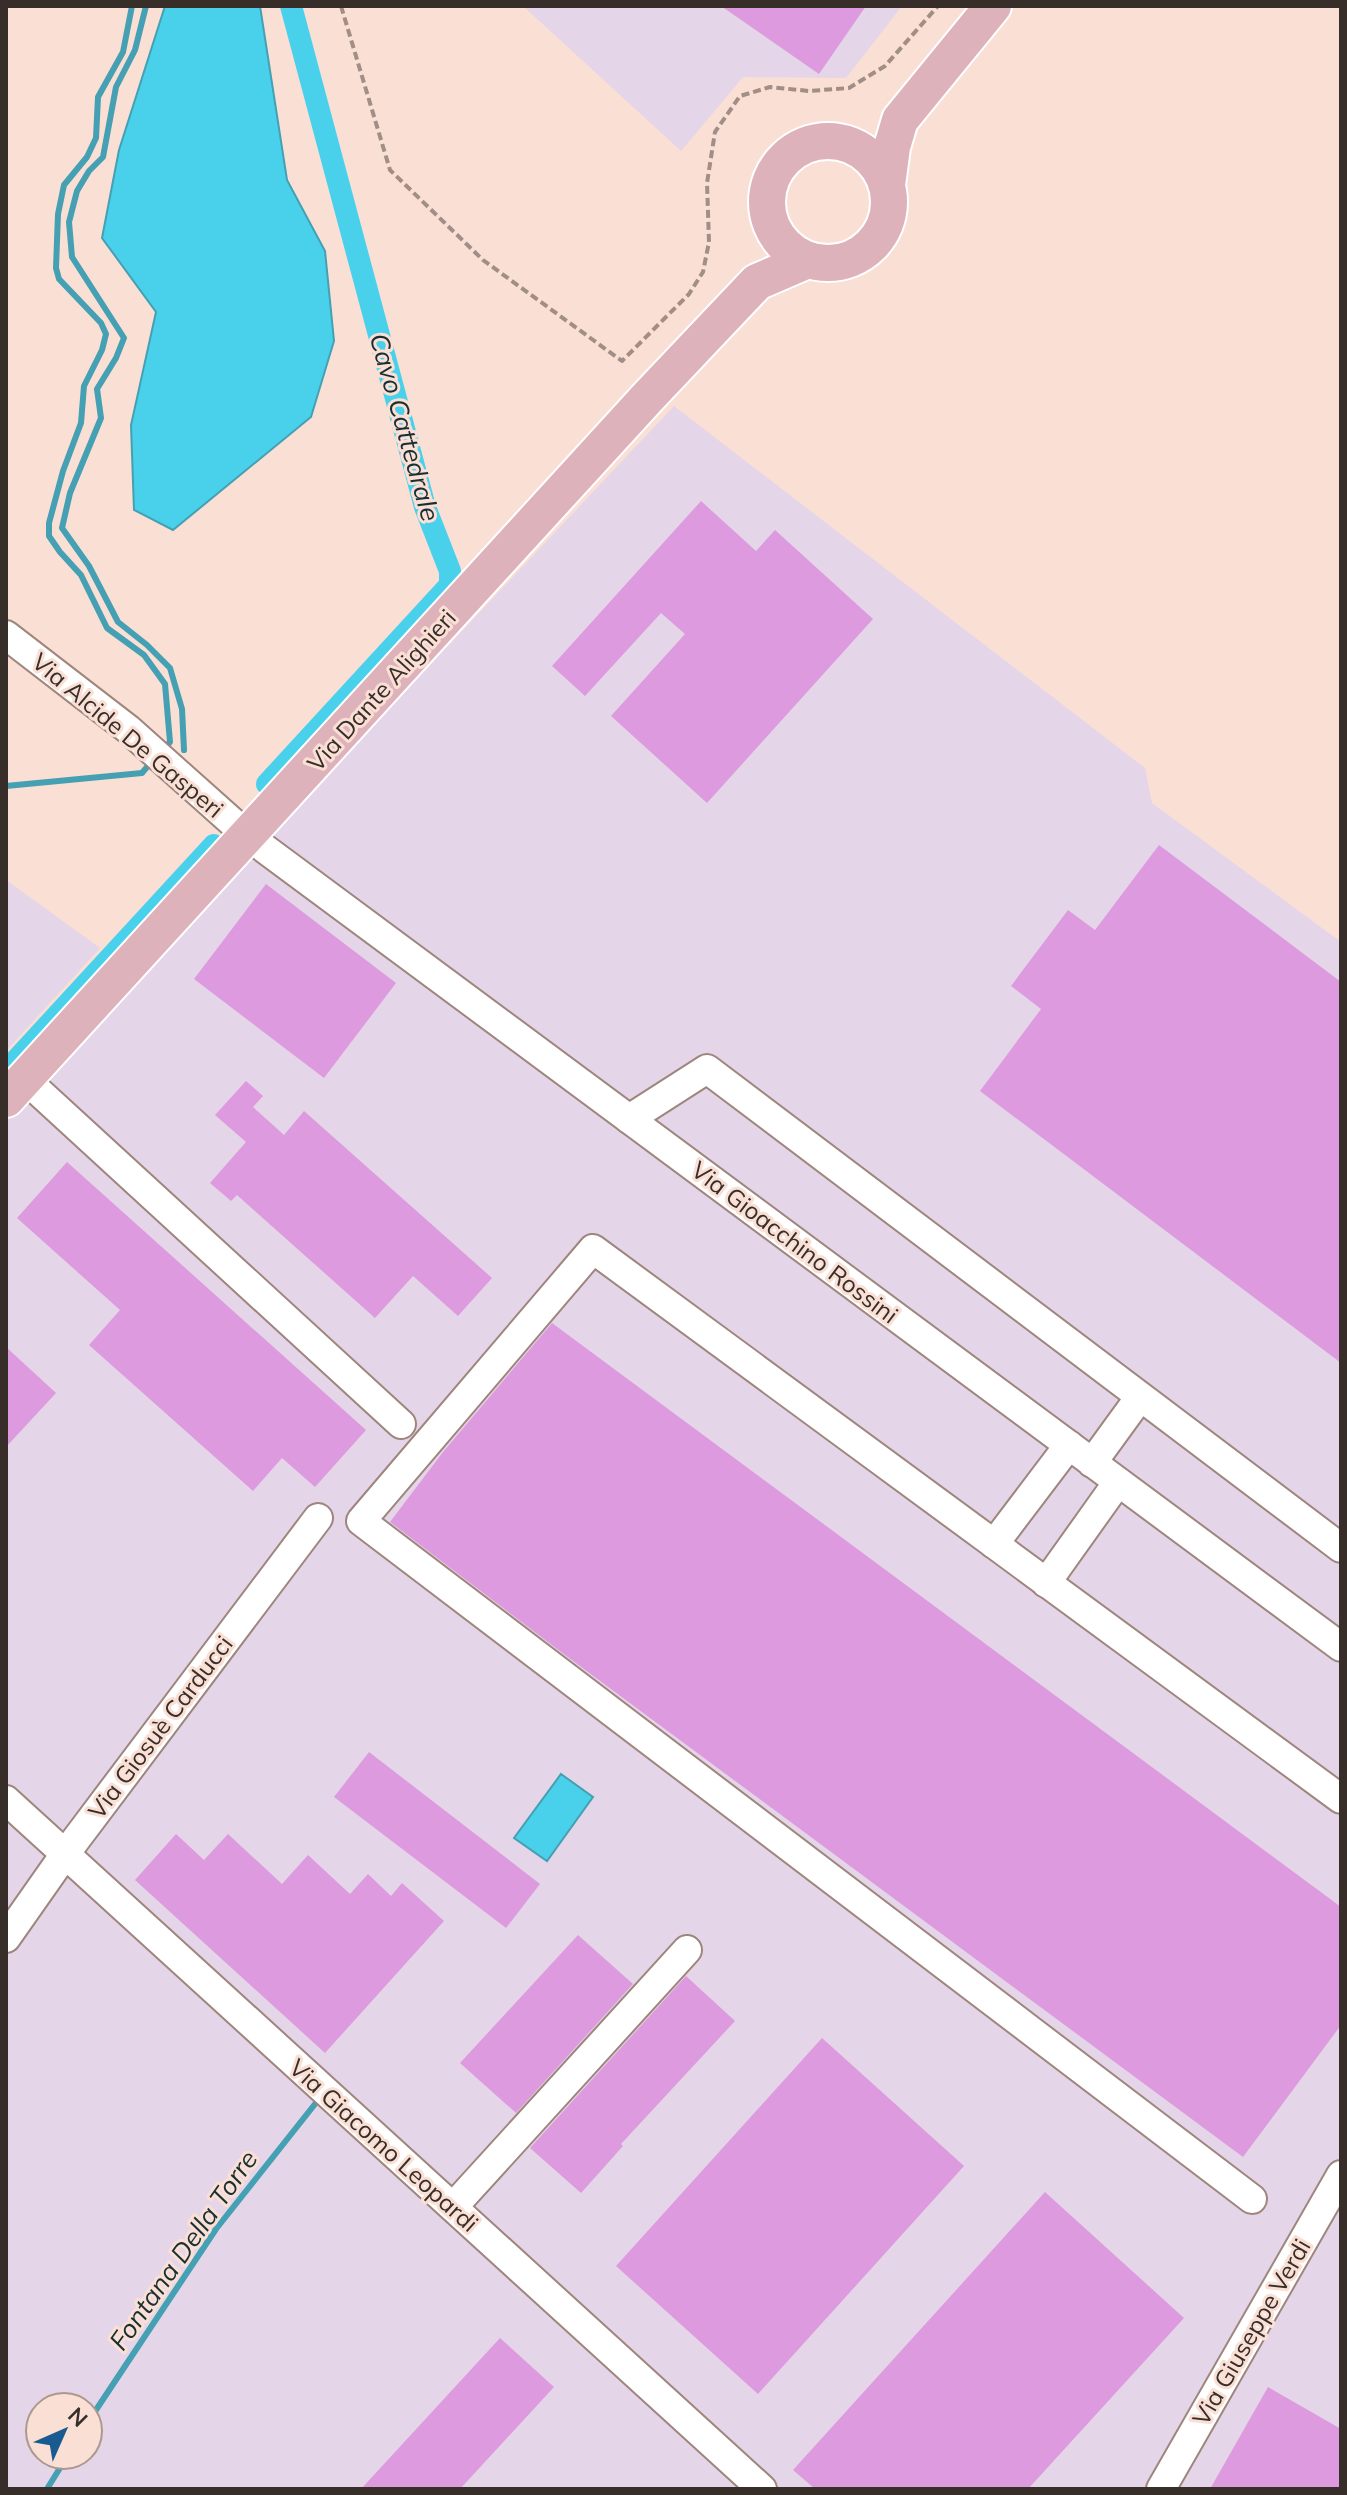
<svg xmlns="http://www.w3.org/2000/svg" width="1347" height="2495" viewBox="0 0 1347 2495" font-family="Mulish,sans-serif">
<style>
.industrial{fill:#e5d5e8;fill-rule:evenodd}
.water{fill:#49d1ec;stroke:#44a0b2;stroke-width:2}
.lines{fill:none;stroke-linecap:round;stroke-linejoin:round}
.stream{stroke:#44a0b2;stroke-width:6}
.canal{stroke:#49d1ec;stroke-width:22}
.building{fill:#dd9adf}
.minor-casing{stroke:#9e867d;stroke-width:32}
.major-casing{stroke:#fff;stroke-width:40}
.path{stroke:#a18e87;stroke-width:4;stroke-dasharray:8 4;stroke-linecap:butt}
.minor{stroke:#fff;stroke-width:28}
.major{stroke:#ddb2bb;stroke-width:36}
.labels{text-anchor:middle;dominant-baseline:central;stroke-width:6;stroke-linejoin:round;paint-order:stroke}
.street-label{font-size:24px;fill:#372d29;stroke:#fadfd5}
.water-label{font-size:26px;font-style:italic;fill:#172e33;stroke:#fadfd5}
</style>
<rect width="100%" height="100%" fill="#fadfd5"/>
<g class="industrial">
<polygon points="523,6 902,6 846,78 743,77 681,151"/>
<path d="M674,406L1145,768L1152,803L1341,942V2489H6V1122L234,873ZM40,2407H88V2455H40Z"/>
<polygon points="6,880 100,948 6,1051"/>
</g>
<g class="water">
<polygon points="165,6 260,6 287,180 325,251 334,341 311,417 173,530 134,510 131,425 156,312 102,238 119,150"/>
<polygon points="561,1774 593,1797 547,1861 514,1838"/>
</g>
<g class="lines">
<g class="stream">
<polyline points="132,6 123,52 98,97 96,138 87,157 64,185 58,214 56,268 59,279 101,323 106,334 102,350 84,386 81,423 63,471 49,523 49,536 60,552 81,575 107,628 144,655 165,684 170,742 163,750"/>
<polyline points="146,6 135,50 116,87 103,157 89,171 77,191 69,222 72,257 124,338 116,358 97,389 101,418 70,493 62,528 89,566 118,622 147,645 170,668 182,709 184,750"/>
<polyline points="6,786 142,773 152,761"/>
<polyline points="88,2422 216,2229 315,2104"/>
<polyline points="47,2489 68,2455"/>
</g>
<g class="canal">
<polyline points="267,784 450,585 450,571 425,507 291,6"/>
<polyline points="6,1071 214,845"/>
</g>
</g>
<g class="building">
<polygon points="721,6 866,6 819,74"/>
<polygon points="701,501 756,551 775,530 873,619 707,803 611,716 685,634 661,613 585,696 552,666"/>
<polygon points="1159,845 1341,982 1341,1363 980,1091 1041,1009 1011,986 1068,910 1095,930"/>
<polygon points="266,884 396,983 324,1078 194,979"/>
<polygon points="246,1081 263,1096 253,1107 284,1135 304,1111 492,1278 458,1316 413,1276 375,1318 237,1195 231,1201 210,1183 246,1142 215,1115"/>
<polygon points="67,1162 366,1430 315,1487 282,1458 253,1491 89,1345 120,1310 17,1218"/>
<polygon points="552,1323 1341,1907 1341,2025 1243,2157 565,1655 390,1522 443,1452"/>
<polygon points="6,1347 56,1393 6,1447"/>
<polygon points="369,1752 540,1884 506,1928 334,1797"/>
<polygon points="176,1834 204,1860 228,1834 282,1884 308,1855 350,1894 368,1874 391,1896 402,1883 444,1921 325,2053 135,1880"/>
<polygon points="578,1935 633,1984 516,2113 460,2063"/>
<polygon points="686,1976 735,2021 621,2144 623,2146 581,2193 530,2148"/>
<polygon points="822,2038 964,2166 758,2394 616,2266"/>
<polygon points="1045,2192 1184,2318 1028,2489 815,2489 793,2470"/>
<polygon points="500,2338 554,2387 460,2489 361,2489"/>
<polygon points="1268,2387 1341,2429 1341,2489 1210,2489"/>
</g>
<g class="lines">
<defs>
<g id="minor">
<polyline points="6,635 128,729 249,837 1341,1647"/>
<polyline points="25,1079 401,1424"/>
<polyline points="629,1119 707,1069 1341,1548"/>
<polyline points="1092,1463 1140,1397"/>
<polyline points="994,1544 1069,1445"/>
<polyline points="1046,1583 1118,1482"/>
<polyline points="6,1800 762,2489"/>
<polyline points="6,1938 65,1854 318,1518"/>
<polyline points="1252,2199 361,1521 593,1249 1341,1799"/>
<polyline points="453,2207 687,1950"/>
<polyline points="1161,2489 1341,2175"/>
</g>
<g id="major">
<circle cx="828" cy="202" r="61"/>
<polyline points="887,185 892,147 900,120 993,6"/>
<polyline points="6,1099 648,397 757,282 808,260"/>
</g>
</defs>
<use href="#minor" class="minor-casing"/>
<use href="#major" class="major-casing"/>
<polyline class="path" points="341,6 390,170 483,260 622,361 689,294 703,272 709,242 707,183 715,132 740,96 770,87 809,91 849,88 885,66 938,6"/>
<use href="#minor" class="minor"/>
<use href="#major" class="major"/>
</g>
<g class="labels">
<g class="street-label">
<text transform="translate(381 690) rotate(-48)">Via Dante Alighieri</text>
<text transform="translate(128 735) rotate(40)">Via Alcide De Gasperi</text>
<text transform="translate(795 1242) rotate(37)">Via Gioacchino Rossini</text>
<text transform="translate(160 1727) rotate(-53)">Via Giosuè Carducci</text>
<text transform="translate(384 2145) rotate(42)">Via Giacomo Leopardi</text>
<text transform="translate(1251 2332) rotate(-60)">Via Giuseppe Verdi</text>
</g>
<g class="water-label">
<text transform="translate(405 427) rotate(74)">Cavo Cattedrale</text>
<text transform="translate(183 2250) rotate(-55)">Fontana Della Torre</text>
</g>
</g>
<rect width="1347" height="2495" fill="none" stroke="#372d29" stroke-width="16"/>
<g transform="translate(64 2431) rotate(45)"><circle r="38" fill="#fadfd5" stroke="#ac9890" stroke-width="2"/>
<path d="M0-6L14 30L0 20L-14 30Z" fill="#195b90"/>
<text y="-12" font-size="22" font-weight="bold" text-anchor="middle" fill="#372d29">N</text>
</g>
</svg>
